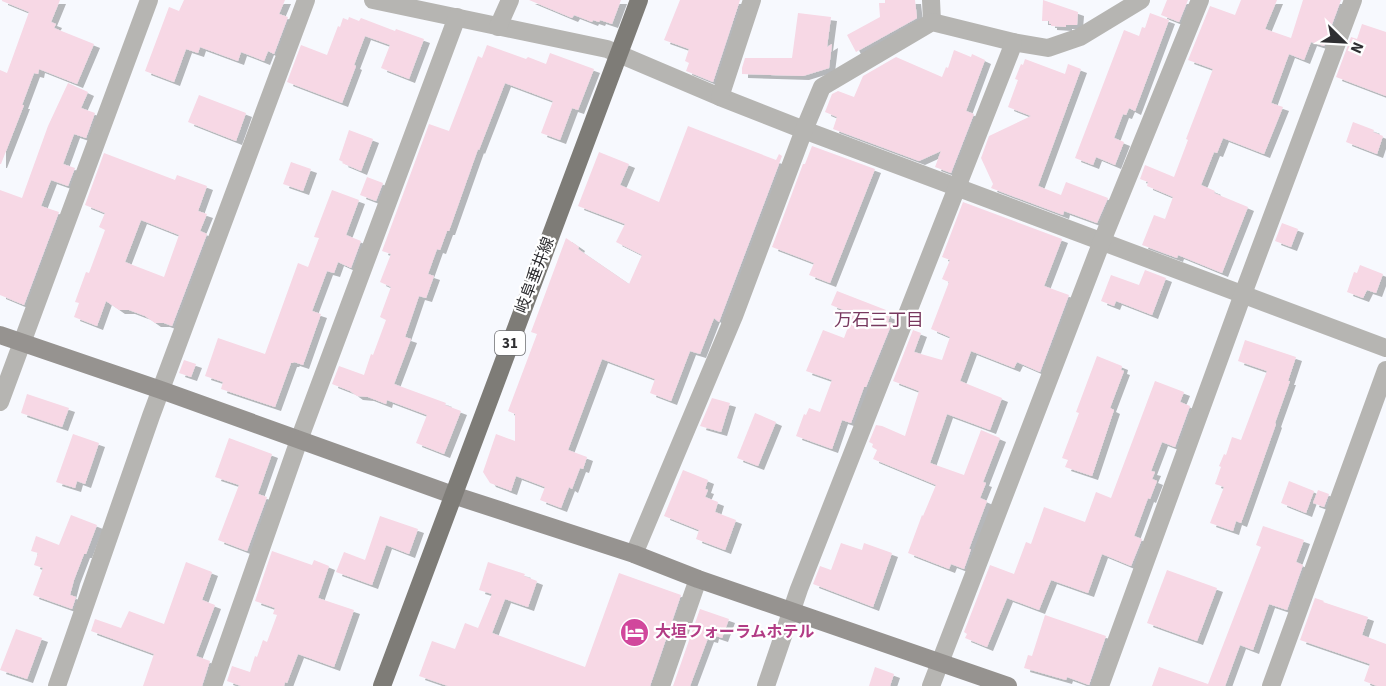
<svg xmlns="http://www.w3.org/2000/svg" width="1386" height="686" viewBox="0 0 1386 686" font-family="'Source Sans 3','Noto Sans JP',sans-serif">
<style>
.building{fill:#f7d8e5;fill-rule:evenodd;filter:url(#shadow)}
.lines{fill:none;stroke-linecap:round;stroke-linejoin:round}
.street{stroke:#b6b5b2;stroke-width:18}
.secondary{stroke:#969390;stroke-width:18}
.primary{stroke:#7e7c77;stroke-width:18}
.labels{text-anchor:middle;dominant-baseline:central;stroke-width:4.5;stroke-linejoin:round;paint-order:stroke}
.shield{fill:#fff;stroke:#6d6d70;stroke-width:1.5}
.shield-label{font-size:15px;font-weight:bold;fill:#2f2f32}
.street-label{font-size:16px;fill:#2f2f32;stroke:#fff}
.hotel-label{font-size:16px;font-weight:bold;fill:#b23c85;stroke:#fff;text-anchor:start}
.neighbourhood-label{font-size:18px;fill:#78395f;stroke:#fff}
</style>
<defs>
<filter id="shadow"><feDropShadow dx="6" dy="4" stdDeviation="0" flood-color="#0004"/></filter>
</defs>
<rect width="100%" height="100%" fill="#f7f9fe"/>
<g class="building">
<polygon points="2,0 60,0 51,22 56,24 54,28 94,44 77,84 39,69 38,74 34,73 22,105 24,105 1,164 0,164 0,70 7,73 29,12 2,1"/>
<polygon points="184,0 285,0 279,14 288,17 274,54 268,51 264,61 241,52 238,61 200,47 198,53 186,49 174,82 145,71 169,7 179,11"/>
<polygon points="529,0 621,0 612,24 600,20 599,22 593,20 592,22 574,15 572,18"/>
<polygon points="680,0 740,0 713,82 686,71 689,63 685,61 689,49 664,40"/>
<polygon points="885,0 915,0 917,18 856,52 847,35 880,17 879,3 885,3"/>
<polygon points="1043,0 1078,12 1077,25 1066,25 1066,27 1051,26 1051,24 1049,24 1049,21 1042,21"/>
<polygon points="1167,0 1188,0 1179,22 1161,15"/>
<polygon points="1241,0 1277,0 1265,29 1291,38 1303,0 1341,0 1324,46 1311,42 1304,60 1289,54 1271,103 1283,107 1264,154 1223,138 1217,153 1214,152 1201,185 1215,191 1214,193 1248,207 1222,273 1178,255 1177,258 1142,245 1154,215 1165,219 1173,197 1147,186 1148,182 1140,179 1145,165 1174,177 1188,140 1186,139 1213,69 1188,60 1210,6 1235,15"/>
<polygon points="798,13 831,17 827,47 832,44 829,68 803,76 742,74 742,68 745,58 792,58"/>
<polygon points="1150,13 1169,20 1135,111 1129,108 1126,115 1123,114 1114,138 1124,142 1115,165 1096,157 1093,165 1075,158 1124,30 1139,36 1142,27 1145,28"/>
<polygon points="349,17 359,21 361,18 395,31 396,29 424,39 409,79 381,68 390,45 365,36 354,65 356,66 342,103 287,82 301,45 327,55 338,26 340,27 343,18 348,20"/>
<polygon points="1362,24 1386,32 1386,96 1336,77 1351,37 1357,39"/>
<polygon points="487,45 526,59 528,57 546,64 550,53 594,69 578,110 572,108 560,140 541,133 553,101 505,83 479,150 478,149 449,231 447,231 440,250 437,249 428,274 434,276 426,298 419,296 405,337 411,339 394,384 446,403 445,405 461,411 444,454 416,443 427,415 387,400 386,404 368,397 357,396 350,391 332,384 339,366 364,375 371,354 373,355 386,320 380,317 391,287 380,282 391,254 382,251 429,124 449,131 478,56 482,58"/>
<polygon points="954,50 971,57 972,54 985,60 966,111 974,114 951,173 935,167 941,151 919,161 833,129 837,117 825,112 832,94 838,91 854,97 863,76 896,57 942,77 946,67 948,68"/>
<polygon points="1025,59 1065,74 1068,64 1081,69 1038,186 1061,195 1066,182 1108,198 1097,223 1064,211 1063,215 991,188 993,184 981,158 989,136 1031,116 1008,107 1018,80 1015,79 1021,64 1023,65"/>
<polygon points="68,83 88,92 81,108 95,113 86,138 74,134 63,164 75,168 68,186 51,180 41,206 59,212 24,305 0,295 0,190 22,198 48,126"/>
<polygon points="199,95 246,113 236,141 188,122"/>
<polygon points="1353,122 1374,130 1373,132 1383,136 1377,154 1346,142"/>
<polygon points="688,126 776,160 779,154 782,156 719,322 714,318 700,354 690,351 671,401 650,393 655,379 602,359 568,450 587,457 583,469 580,468 572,489 569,487 561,508 540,500 545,487 516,476 511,491 490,483 483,472 496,434 515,441 515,414 508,411 537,334 531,332 566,238 579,247 578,249 629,284 642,255 616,242 625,224 578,206 599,152 629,164 620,185 659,202"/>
<polygon points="349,130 373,139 361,171 342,163 343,162 339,160"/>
<polygon points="812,146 875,169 830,283 809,275 814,263 772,247 803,164 805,164"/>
<path d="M104,153L175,180L177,175L207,186L198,211L207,214L200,231L207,234L172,326L164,323H155L145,316L129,310H119L106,301L97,326L74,317L79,303L75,302L86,272L89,273L105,230L99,227L105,213L85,205ZM141,220L179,235L164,277L125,262Z"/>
<polygon points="291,162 311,169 303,191 283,184"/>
<polygon points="367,177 383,183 376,201 360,195"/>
<polygon points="332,190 359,200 346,235 361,241 351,268 338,262 334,273 327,271 312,311 321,314 303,365 294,362 293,363 291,363 275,407 221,389 223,382 205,376 218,338 265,354 298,263 308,267 319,238 314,237"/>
<polygon points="963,202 1062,239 1044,286 1069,295 1040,372 1017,362 1014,368 971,351 960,381 1002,398 990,430 947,414 930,463 964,475 981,430 1000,438 983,482 986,483 980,498 987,501 969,549 971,549 964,569 951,564 949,569 908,553 922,515 923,516 936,485 873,459 877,450 872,447 873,444 869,442 876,425 882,426 905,436 919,391 893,381 913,330 921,333 914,352 942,360 950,337 931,329 949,282 942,279 950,260 942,257"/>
<polygon points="1282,223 1298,229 1291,247 1275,241"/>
<polygon points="1360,265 1383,274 1376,293 1367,290 1363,298 1347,292 1354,272 1357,273"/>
<polygon points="1145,270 1166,278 1152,315 1116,301 1114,306 1101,301 1111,275 1139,285"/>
<polygon points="837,291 886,310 885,314 890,316 888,322 892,323 866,387 864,387 851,423 842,420 832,449 796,436 804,414 806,415 809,408 820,412 832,380 806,371 823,330 844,338 853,314 831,305"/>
<polygon points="1245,340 1296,357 1288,381 1290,381 1275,423 1276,424 1241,523 1236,521 1233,531 1210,523 1224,487 1215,484 1221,467 1219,466 1224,454 1226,455 1232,437 1241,440 1267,371 1238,361"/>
<polygon points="1097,356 1122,366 1121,370 1124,371 1110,408 1114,410 1092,476 1065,467 1068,460 1062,458 1079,413 1076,412"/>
<polygon points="184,360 196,364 191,377 179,373"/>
<polygon points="1155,381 1184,392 1180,402 1190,406 1175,447 1162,442 1151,471 1155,472 1152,479 1157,481 1150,499 1148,498 1134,536 1142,539 1131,566 1102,554 1088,593 1051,580 1039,610 1007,598 987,647 965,638 967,634 964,632 990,565 1014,574 1026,542 1031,544 1044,507 1085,522 1096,492 1111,498"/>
<polygon points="27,394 69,408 62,427 21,413"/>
<polygon points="712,398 730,403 721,432 700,426"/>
<polygon points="755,413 776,422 758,466 737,458"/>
<polygon points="73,434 99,443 85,484 77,481 75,488 56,482"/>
<polygon points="229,438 272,454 258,494 267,497 247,551 218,540 239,485 215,477"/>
<polygon points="683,470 708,480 705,489 708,490 705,497 718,502 715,512 736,520 725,550 696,539 699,530 664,516"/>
<polygon points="1289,481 1314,491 1306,513 1281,503"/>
<polygon points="1318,490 1329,494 1324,507 1313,503"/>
<polygon points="71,515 97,525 86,554 84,554 74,580 70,595 76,597 72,609 33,595 43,568 34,565 38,553 31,551 36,536 59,545"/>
<polygon points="380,516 418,529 409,554 386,545 372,585 336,572 344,552 365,560"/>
<polygon points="1263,526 1304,540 1296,562 1303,565 1287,610 1269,604 1253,650 1240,645 1225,686 1152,686 1159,667 1208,684 1261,547 1256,545"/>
<polygon points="841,543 862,550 864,543 892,553 873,607 813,584 820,566 831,570"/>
<polygon points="272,551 312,565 314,560 329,566 318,598 354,610 334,667 298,654 287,683 285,682 284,686 241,686 227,681 232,666 250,672 255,656 257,657 263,640 267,642 277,615 273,614 275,608 255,601"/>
<polygon points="186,562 212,572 202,600 215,605 196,656 210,661 202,686 143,686 154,654 91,631 95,619 121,628 129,611 164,624"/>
<polygon points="488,562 525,574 524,576 537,581 528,607 505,599 492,633 585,667 619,573 681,595 650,686 448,686 419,676 432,641 455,649 465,623 478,628 492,594 479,590"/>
<polygon points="1167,570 1217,588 1197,641 1147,623"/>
<polygon points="1315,598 1324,601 1323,602 1368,617 1362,635 1386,644 1386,686 1377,686 1364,681 1370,664 1300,640"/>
<polygon points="700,609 729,619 722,638 713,635 712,639 708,638 690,686 673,686"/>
<polygon points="1045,615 1106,636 1089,685 1067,677 1066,680 1024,668 1028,655 1032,656"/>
<polygon points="16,629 42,638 27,679 0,670"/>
<polygon points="875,667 894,674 890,686 869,686"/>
</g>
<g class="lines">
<g class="street">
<polyline points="373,0 607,49 720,97 804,130 1386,348"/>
<polyline points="931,0 932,22"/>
<polyline points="498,27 510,0"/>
<polyline points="720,97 752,0"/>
<polyline points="0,402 149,0"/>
<polyline points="634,554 734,316 804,130 822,87 932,22 1013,42 1048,48 1080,37 1141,0"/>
<polyline points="57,686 151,416 306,0"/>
<polyline points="213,686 299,440 457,17"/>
<polyline points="661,686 698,579"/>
<polyline points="766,686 799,589 1011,50 1013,42"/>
<polyline points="931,686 1102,241 1200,0"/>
<polyline points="1100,686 1243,294 1353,0"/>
<polyline points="1271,686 1386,370"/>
</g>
<polyline class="secondary" points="0,335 161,390 453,495 634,554 698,579 1008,686"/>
<polyline class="primary" points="382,686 639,0"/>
</g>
<defs>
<symbol id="hotel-disc" viewBox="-11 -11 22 22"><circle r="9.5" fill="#d1479c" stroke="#fff"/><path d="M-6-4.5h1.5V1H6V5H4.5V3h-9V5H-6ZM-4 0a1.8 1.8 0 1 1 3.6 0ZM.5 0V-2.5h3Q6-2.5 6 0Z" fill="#fff"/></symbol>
</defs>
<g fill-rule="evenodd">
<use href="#hotel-disc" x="618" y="616" width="33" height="33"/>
</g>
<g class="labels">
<rect class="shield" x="495" y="331" width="30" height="24" rx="4.5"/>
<g class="shield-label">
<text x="510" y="343">31</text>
</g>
<g class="street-label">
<text transform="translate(535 275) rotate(-69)">岐阜垂井線</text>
</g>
<g class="hotel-label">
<text x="655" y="632">大垣フォーラムホテル</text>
</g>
<g class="neighbourhood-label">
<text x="879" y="320">万石三丁目</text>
</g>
</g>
<g transform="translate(1344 42) rotate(114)" stroke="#ffffff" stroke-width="4.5" paint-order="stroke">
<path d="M0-4.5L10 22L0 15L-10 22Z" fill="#2f2f32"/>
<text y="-9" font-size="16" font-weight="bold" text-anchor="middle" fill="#2f2f32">N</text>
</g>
</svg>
